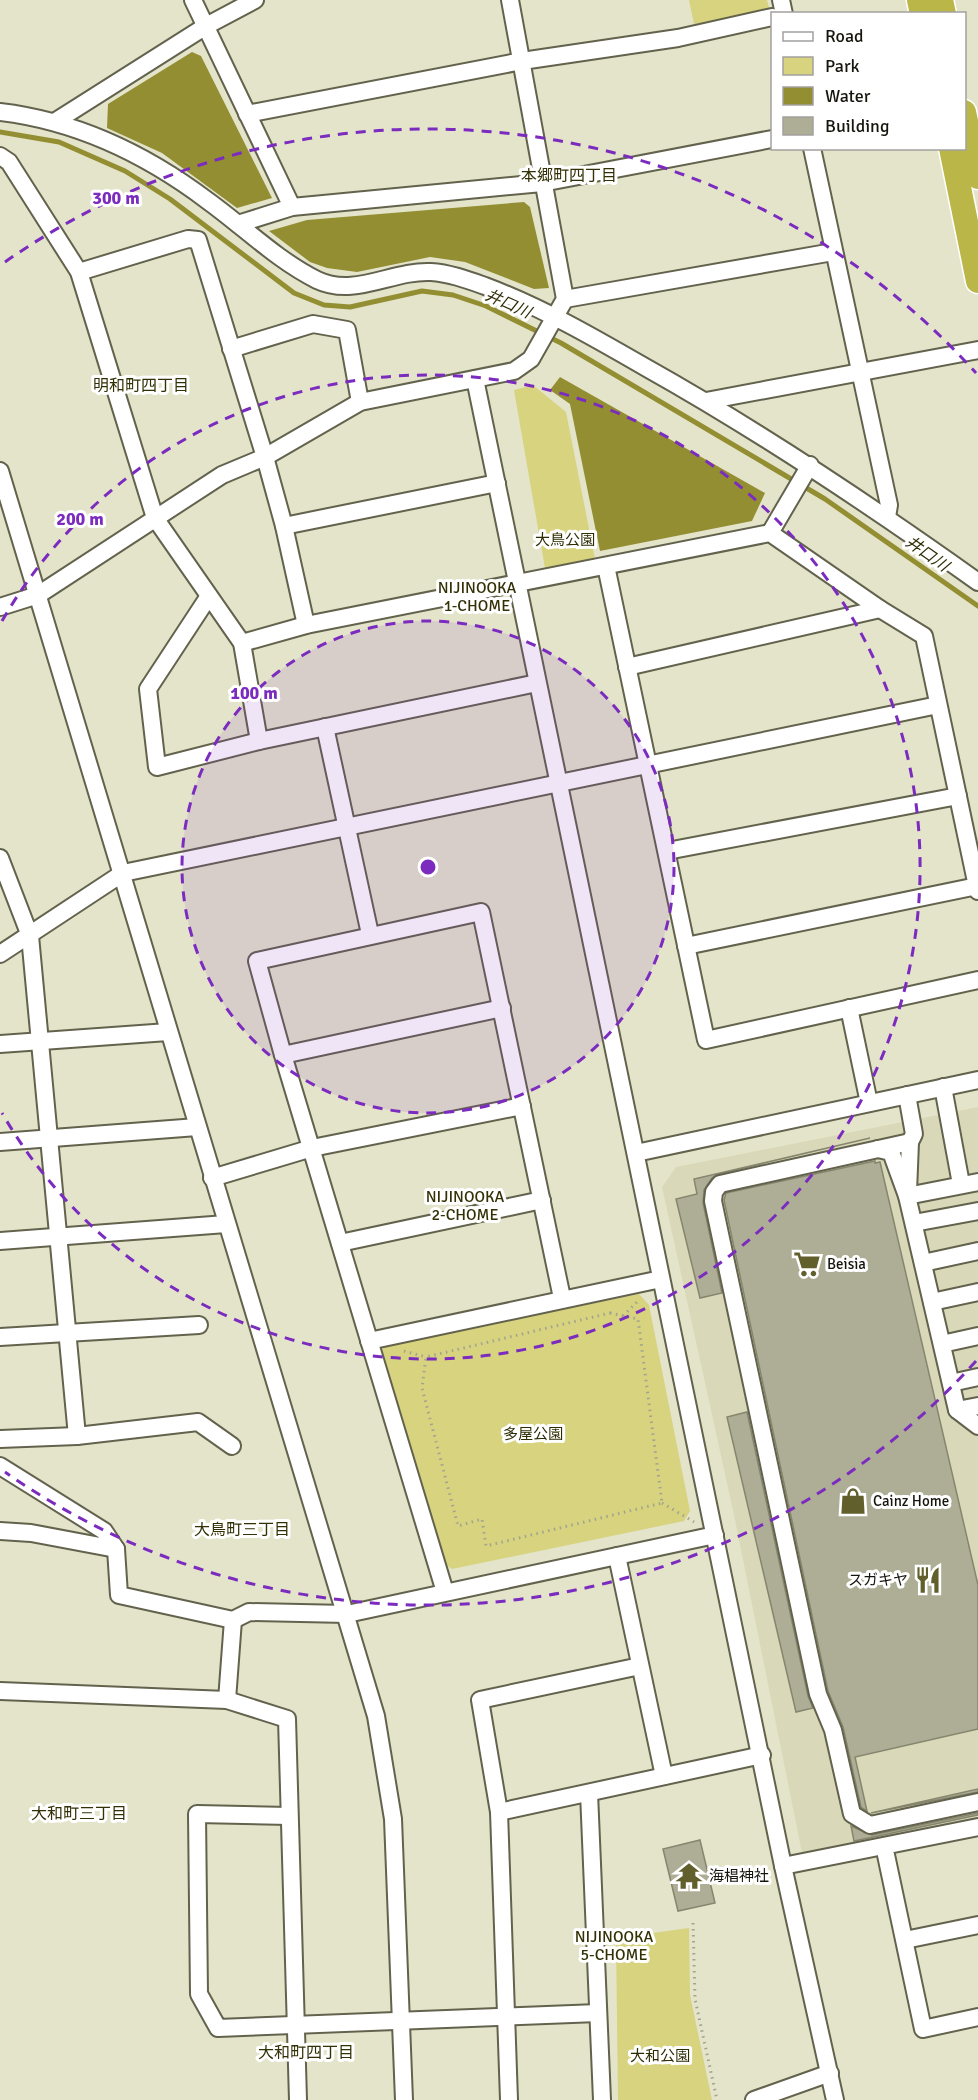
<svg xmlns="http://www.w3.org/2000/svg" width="978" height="2100" viewBox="0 0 978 2100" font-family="Signika,'Noto Sans JP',sans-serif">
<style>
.built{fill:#d9d9b9}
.green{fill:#d7d37f}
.water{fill:#938e32}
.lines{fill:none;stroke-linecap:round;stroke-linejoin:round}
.stream{stroke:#938e32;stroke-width:5}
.building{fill:#aeae97;stroke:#86866f;stroke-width:1.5}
.minor-casing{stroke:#63624d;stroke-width:20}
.highway-casing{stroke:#fff;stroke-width:27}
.path{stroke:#a3a38f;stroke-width:3;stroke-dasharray:1.5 4.5;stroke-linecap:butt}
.minor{stroke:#fff;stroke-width:16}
.highway{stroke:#bbb648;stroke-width:24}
.ring{fill:none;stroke:#7b2cbf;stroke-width:3;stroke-dasharray:10 8}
.labels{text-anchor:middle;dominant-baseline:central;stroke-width:6;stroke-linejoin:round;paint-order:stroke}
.park-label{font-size:15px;fill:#2e2c03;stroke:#fff}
.poi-label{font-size:15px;fill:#16150d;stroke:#fff;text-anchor:start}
.neighbourhood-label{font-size:16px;fill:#323004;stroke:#fff}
.water-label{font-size:16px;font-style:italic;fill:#302e06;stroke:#fff}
.centre{fill:#7b2cbf;stroke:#fff;stroke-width:3}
.ring-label{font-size:18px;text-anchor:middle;font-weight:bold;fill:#7b2cbf;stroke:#fff;stroke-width:6;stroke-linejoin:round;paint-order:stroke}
</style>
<rect width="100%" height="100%" fill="#e4e4cb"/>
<polygon class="built" points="978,1107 978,1827 803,1858 734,1515 662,1187 676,1167"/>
<g class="green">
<polygon points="689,0 767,0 770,12 694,24"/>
<polygon points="533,385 566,412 596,564 546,574 514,390"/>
<polygon points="639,1294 649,1305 690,1511 684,1521 452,1569 446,1565 380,1353 385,1346"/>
<polygon points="689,1928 690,1995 712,2100 618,2100 616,1938"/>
</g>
<g class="water">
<polygon points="192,52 201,56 272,198 237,208 162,153 107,128 108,104"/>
<polygon points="524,202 530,207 549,288 534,289 465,262 430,257 357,272 327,268 310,262 269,231 307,220"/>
<polygon points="560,377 765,493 752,521 600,551 570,404 550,390"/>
</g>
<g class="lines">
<polyline class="stream" points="0,132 59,142 125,171 170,199 294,293 324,305 350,307 422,291 453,295 486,306 561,343 825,499 978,606"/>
</g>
<g class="building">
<polygon points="870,1138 718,1174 712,1178 704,1190 703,1203 722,1293 700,1298 676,1199 697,1194 694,1179"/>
<polygon points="875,1161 875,1163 880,1162 978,1585 978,1729 855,1757 867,1811 861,1807 843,1727 828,1691 724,1200 726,1193"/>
<polygon points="747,1412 808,1696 813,1708 796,1712 727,1417"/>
<polygon points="978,1789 978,1792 871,1813"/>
<polygon points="978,1813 978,1815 854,1841 851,1826 872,1835"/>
<polygon points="700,1840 715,1903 678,1911 663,1849"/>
</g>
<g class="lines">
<defs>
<g id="minor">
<polyline points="193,0 292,207"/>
<polyline points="781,0 784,14"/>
<path d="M0,112C76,121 147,155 208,201C244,227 277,260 317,280C355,298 392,270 431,272C449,273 468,280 485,286C541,307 593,337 645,367C761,432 870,505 978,582"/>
<polyline points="247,114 522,61 678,38 772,17"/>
<polyline points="56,121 206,26 255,0"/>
<polyline points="812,148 889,505 887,517"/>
<polyline points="0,156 9,162 79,272 155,518 242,643 259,741"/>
<polyline points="238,224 292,207 542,183 772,139"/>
<polyline points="79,272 188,239 198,240 265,457 284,526 306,625"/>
<polyline points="565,299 833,252"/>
<polyline points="231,349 313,324 347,330 360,402"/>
<polyline points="475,379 783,1866 835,2100"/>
<polyline points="706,401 978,350"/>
<polyline points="0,471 376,1716 393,1819 404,2100"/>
<polyline points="284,526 497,483"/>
<polyline points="770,533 810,465"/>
<polyline points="606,566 706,1040 978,980"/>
<polyline points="209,596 148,689 157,767 259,741 537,683"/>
<polyline points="0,607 38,595 222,475 265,457 360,402 514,371 531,359 565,299 510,0"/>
<polyline points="242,643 306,625 770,533 880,609 924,636 978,891"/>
<polyline points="627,667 880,609"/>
<polyline points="325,727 370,934"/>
<polyline points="667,851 958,796"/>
<polyline points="0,858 30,936 77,1436"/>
<polyline points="686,946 977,886"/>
<polyline points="0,954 123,873 938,705"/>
<polyline points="849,1008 869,1103"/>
<polyline points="0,1044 168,1032"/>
<polyline points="283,1055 502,1008"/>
<polyline points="943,1087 961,1184"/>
<polyline points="907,1095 914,1134 910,1142 908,1192"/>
<polyline points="0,1142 197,1127"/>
<polyline points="910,1142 720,1184 714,1192 713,1201 818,1694 833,1730 852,1814 870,1825 978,1802"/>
<polyline points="878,1149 891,1152 907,1196 957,1410 978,1426"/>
<polyline points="636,1153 978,1080"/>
<polyline points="212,1178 312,1148 522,1106"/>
<polyline points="907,1196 978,1182"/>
<polyline points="914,1223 978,1211"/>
<polyline points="0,1241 226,1224"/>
<polyline points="340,1243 542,1200"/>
<polyline points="923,1263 978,1251"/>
<polyline points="932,1302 978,1292"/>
<polyline points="0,1337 199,1325"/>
<polyline points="369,1341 661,1279"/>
<polyline points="942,1344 978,1336"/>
<polyline points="951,1383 978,1377"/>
<polyline points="957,1410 978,1406"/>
<polyline points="0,1439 77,1436 198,1422 232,1446"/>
<polyline points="0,1466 104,1531 116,1549 119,1595 233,1620 249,1612 347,1614 715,1535"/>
<polyline points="0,1531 31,1533 116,1549"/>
<polyline points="617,1556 664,1776"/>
<polyline points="445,1592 283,1055 257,961 481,912 562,1298"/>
<polyline points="0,1691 227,1700 233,1620"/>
<polyline points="227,1700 287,1719 298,2100"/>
<polyline points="589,1793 602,2100"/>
<polyline points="499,1812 762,1755"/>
<polyline points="289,1816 197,1814 199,1994 218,2028 598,2013"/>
<polyline points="886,1855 923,2029 978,2017"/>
<polyline points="783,1866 978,1827"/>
<polyline points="905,1940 978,1925"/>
<polyline points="509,2100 499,1812 480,1700 640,1666"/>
<polyline points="754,2100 830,2073"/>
</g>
<g id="highway">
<polyline points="919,0 922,14"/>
<polyline points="941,0 944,14"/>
<polyline points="964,112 978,177"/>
<polyline points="951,148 978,281"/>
</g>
</defs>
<use href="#minor" class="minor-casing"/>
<use href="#highway" class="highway-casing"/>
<g class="path">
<polygon points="610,1313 638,1319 662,1503 486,1546 482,1519 458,1526 422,1388 426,1357"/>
<polyline points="623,1316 639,1300"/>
<polyline points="404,1351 426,1357"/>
<polyline points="662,1503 694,1522"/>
<polyline points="693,1923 695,1999 717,2100"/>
</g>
<use href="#minor" class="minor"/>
<use href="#highway" class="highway"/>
</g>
<circle cx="428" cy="867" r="246" fill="#7b2cbf" fill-opacity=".12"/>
<g class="ring">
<circle cx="428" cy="867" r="246"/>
<path d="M2 621A492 492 0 1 1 2 1113"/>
<path d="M976 1361A738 738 0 0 1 5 1472M5 262A738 738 0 0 1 976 373"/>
</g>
<defs>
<symbol id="supermarket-bare" viewBox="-9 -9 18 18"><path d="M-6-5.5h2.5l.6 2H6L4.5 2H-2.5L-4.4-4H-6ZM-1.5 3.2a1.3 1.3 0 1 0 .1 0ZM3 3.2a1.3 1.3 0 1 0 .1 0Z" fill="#615f2b" stroke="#fff" stroke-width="2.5" paint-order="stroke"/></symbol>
<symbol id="shop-bare" viewBox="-9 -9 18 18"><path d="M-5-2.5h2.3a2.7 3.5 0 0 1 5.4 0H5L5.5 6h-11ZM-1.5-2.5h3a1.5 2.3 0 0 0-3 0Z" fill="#615f2b" stroke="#fff" stroke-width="2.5" paint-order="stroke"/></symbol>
<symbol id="restaurant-bare" viewBox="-9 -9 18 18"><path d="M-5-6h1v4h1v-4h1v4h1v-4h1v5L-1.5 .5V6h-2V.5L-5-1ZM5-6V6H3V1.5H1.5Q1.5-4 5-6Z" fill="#615f2b" stroke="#fff" stroke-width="2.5" paint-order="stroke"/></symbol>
<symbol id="temple-bare" viewBox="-9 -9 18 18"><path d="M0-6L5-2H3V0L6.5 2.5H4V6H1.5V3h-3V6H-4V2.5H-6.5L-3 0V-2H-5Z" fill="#615f2b" stroke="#fff" stroke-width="2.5" paint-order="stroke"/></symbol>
</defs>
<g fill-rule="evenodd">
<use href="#supermarket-bare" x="788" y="1245" width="38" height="38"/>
<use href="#shop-bare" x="834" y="1482" width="38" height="38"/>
<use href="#restaurant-bare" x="909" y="1561" width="38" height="38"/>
<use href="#temple-bare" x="670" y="1857" width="38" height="38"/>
</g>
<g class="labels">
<g class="park-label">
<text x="565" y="540">大鳥公園</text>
<text x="533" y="1434">多屋公園</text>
<text x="660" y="2056">大和公園</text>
</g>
<g class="poi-label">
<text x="827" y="1264">Beisia</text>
<text x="873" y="1501">Cainz Home</text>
<text x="908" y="1580" text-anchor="end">スガキヤ</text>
<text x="709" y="1876">海椙神社</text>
</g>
<g class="neighbourhood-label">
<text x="569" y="176">本郷町四丁目</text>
<text x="141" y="386">明和町四丁目</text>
<text x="477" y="588">NIJINOOKA<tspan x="477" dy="18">1-CHOME</tspan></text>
<text x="465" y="1197">NIJINOOKA<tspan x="465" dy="18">2-CHOME</tspan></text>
<text x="242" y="1530">大鳥町三丁目</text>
<text x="79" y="1814">大和町三丁目</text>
<text x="614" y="1937">NIJINOOKA<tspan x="614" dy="18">5-CHOME</tspan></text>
<text x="306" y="2053">大和町四丁目</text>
</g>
<g class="water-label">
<text transform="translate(508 304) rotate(24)">井口川</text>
<text transform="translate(927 554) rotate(35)">井口川</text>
</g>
</g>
<circle cx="428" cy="867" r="9" class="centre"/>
<g class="ring-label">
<text x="116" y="204">300 m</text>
<text x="80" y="525">200 m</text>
<text x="254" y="699">100 m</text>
</g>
<rect x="771" y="12" width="195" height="138" fill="#ffffff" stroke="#a2a19e" stroke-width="1.5"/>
<rect x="783" y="32" width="30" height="9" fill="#ffffff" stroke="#a2a19e" stroke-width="1.5"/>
<text x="825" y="42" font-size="18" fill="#16150d">Road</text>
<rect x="783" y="57" width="30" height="18" fill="#d7d37f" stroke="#a2a19e" stroke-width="1.5"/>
<text x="825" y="72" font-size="18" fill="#16150d">Park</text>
<rect x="783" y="87" width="30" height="18" fill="#938e32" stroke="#a2a19e" stroke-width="1.5"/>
<text x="825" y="102" font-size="18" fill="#16150d">Water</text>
<rect x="783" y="117" width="30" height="18" fill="#aeae97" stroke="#a2a19e" stroke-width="1.5"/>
<text x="825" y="132" font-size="18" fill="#16150d">Building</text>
</svg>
